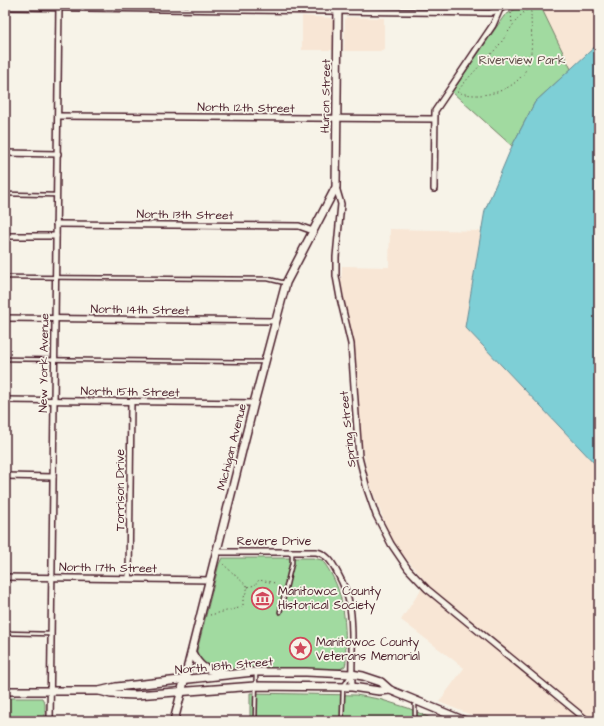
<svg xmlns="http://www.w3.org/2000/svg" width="604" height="726" viewBox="0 0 604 726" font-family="'Architects Daughter',sans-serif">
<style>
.built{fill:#f8e6d5}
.green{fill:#a1daa0;stroke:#767c66}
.water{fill:#7ecfd6;stroke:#698992}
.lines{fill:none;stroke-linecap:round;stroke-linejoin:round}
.lane-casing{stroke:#4a1f2b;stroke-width:5.5}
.street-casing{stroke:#4a1f2b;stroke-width:8}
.secondary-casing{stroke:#4a1f2b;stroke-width:10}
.path{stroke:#4a1f2b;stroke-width:1;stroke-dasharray:1 3;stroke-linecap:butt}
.lane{stroke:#f7f3e8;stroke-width:2.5}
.street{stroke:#f7f3e8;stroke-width:5}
.secondary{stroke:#f7f3e8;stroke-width:7}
.labels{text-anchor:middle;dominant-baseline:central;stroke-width:3.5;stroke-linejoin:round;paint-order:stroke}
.park-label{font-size:12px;fill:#604e48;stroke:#f7f3e8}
.street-label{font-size:12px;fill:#4a1f2b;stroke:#f7f3e8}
.poi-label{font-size:12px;fill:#4a1f2b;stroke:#f7f3e8;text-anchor:start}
</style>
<rect width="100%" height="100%" fill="#f7f3e8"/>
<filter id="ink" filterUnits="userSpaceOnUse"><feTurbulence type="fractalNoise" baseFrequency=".025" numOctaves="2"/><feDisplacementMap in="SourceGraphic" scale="8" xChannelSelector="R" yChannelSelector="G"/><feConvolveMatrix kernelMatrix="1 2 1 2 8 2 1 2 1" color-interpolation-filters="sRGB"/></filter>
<g filter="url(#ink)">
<g class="built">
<polygon points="540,5 599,5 599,43 571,69"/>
<polygon points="302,16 332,18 333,20 333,50 302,50"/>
<polygon points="346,17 384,18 384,51 344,51 345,20"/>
<polygon points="599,185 599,331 596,327"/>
<polygon points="390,229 481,231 465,327 599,468 599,721 486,721 439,702 464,668 401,620 426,582 398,549 388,531 369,482 360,435 354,343 344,299 341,281 342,266 389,267"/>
</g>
<g class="green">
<polygon points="522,5 540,5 571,69 535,102 512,146 452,92 504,16"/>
<path d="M222,558H313L322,560C347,592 345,624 346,662L345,666L340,669L213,668C204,666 197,661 197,651L219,564Z"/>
<polygon points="250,693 356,695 379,699 408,708 437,721 250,721"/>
<polygon points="5,698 42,698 45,704 45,721 5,721"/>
</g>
<polygon class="water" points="599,43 599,185 596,327 599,331 599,468 465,327 485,210 512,146 535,102"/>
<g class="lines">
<defs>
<g id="lane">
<polyline points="5,194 56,195"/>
<polyline points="5,277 268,279 285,283"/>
<polyline points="5,359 264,362"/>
<polyline points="280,612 292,563 292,552"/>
<polyline points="5,633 50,634"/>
<polyline points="255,721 256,673"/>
<polyline points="342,721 343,687 350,676"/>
<polyline points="415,721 415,701"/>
</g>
<g id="street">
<polyline points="5,7 490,13 509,5"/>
<polyline points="58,116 434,119"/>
<polyline points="5,153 58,154"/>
<polyline points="336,187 341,204 336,257 336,276 340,298 351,344 359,457 367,489 376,515 391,544 408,569 427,589 588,721"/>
<polyline points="434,189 435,111 493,25 500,9"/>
<polyline points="56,224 299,226 313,231"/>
<polyline points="5,236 56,236"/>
<polyline points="5,318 275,321"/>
<polyline points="5,400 254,403"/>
<polyline points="5,476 53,477"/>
<path d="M217,552H316C327,554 332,562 337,572C343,583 348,594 350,607C354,631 351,661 352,687"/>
<polyline points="5,577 210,580"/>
<polyline points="129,578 131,402"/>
<polyline points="50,721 59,5"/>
</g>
<g id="secondary">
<path d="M192,653C202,671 206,669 225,673"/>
<polyline points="5,691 99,691 116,687 253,672 306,672 351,674 363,676 381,682 390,690 465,721"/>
<polyline points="100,691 111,694 136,695 255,686 352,687 379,691 390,690"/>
<polyline points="174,721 254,403 286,283 336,187 338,5"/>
</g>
</defs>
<use href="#lane" class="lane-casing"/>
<use href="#street" class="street-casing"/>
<use href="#secondary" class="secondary-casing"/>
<g class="path">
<path d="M529,8L531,12C531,26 533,45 530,58C524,90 484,101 457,92C468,77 481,65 494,51C508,36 512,21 529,8Z"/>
<polyline points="511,13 512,23"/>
<polyline points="248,587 255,585 259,580 275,583"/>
<polyline points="210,615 243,607 243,600 248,587 223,564"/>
</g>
<use href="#lane" class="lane"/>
<use href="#street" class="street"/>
<use href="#secondary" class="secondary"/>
</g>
</g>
<defs>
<symbol id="museum-ring" viewBox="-11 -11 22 22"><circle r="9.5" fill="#f7f3e8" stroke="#d1495b" stroke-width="1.5"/><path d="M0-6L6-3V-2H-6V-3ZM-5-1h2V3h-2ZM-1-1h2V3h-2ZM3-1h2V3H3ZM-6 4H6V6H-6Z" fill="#d1495b"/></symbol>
<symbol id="sight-ring" viewBox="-11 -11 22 22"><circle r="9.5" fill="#f7f3e8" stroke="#d1495b" stroke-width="1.5"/><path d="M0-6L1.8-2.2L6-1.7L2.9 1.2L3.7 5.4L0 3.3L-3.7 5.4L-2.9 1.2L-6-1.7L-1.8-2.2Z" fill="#d1495b"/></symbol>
</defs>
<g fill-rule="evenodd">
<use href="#museum-ring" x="250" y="586" width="25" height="25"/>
<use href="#sight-ring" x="288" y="636" width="25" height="25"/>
</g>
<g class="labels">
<g class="park-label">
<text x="522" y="60">Riverview Park</text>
</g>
<g class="street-label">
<text transform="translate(326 96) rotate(-89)">Huron Street</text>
<text transform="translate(246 108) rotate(1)">North 12th Street</text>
<text transform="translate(185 215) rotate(1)">North 13th Street</text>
<text transform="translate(140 310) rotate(1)">North 14th Street</text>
<text transform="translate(44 363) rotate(-89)">New York Avenue</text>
<text transform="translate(130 392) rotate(1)">North 15th Street</text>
<text transform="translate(348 429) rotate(-96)">Spring Street</text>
<text transform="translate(232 447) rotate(-76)">Michigan Avenue</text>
<text transform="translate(120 490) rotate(-90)">Torrison Drive</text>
<text x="274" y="541">Revere Drive</text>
<text transform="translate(108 568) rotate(1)">North 17th Street</text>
<text transform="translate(224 666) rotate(-5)">North 18th Street</text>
</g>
<g class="poi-label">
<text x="278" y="591">Manitowoc County<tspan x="278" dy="14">Historical Society</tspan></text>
<text x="316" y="642">Manitowoc County<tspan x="316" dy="14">Veterans Memorial</tspan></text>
</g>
</g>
<rect width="604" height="726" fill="none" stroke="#f7f3e8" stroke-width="20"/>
<rect x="10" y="10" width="584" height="706" fill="none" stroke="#4a1f2b" stroke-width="1.5" filter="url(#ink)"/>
</svg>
